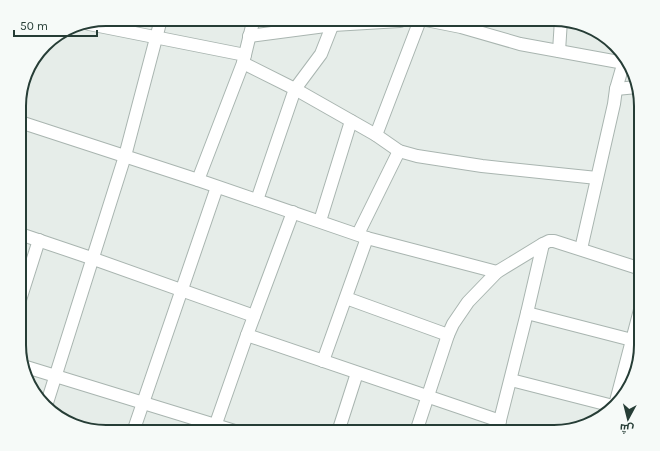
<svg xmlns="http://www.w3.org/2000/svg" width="660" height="451" viewBox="0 0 660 451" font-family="Karla,Cairo,sans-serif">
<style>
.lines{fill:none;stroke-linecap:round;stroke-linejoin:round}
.street-casing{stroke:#a9b5b0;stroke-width:14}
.street{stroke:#fff;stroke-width:12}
.rim{fill:none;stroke:#263d36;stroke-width:2}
</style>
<rect width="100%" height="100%" fill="#e6ede9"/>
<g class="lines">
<defs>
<g id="street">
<polyline points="420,20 376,135 399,151 417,156 482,166 597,178"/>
<polyline points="426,20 461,27 520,44 624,63"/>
<polyline points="89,24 245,55"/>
<polyline points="249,36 333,25 400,21"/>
<polyline points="559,51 561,20"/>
<polyline points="243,63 295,89 376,135"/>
<polyline points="616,89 637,87"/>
<polyline points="20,122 198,180 367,238 497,272"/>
<polyline points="198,180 243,63 253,22"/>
<polyline points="257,200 295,89 321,54 334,21"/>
<polyline points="320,221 351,121"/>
<polyline points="20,234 94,259 254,316"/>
<polyline points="358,234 399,151"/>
<polyline points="581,249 614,104 616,89 625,58"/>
<polyline points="346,298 448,335"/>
<polyline points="20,300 39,240"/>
<polyline points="527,313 632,340"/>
<polyline points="247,335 500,421"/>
<polyline points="323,361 367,238"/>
<polyline points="23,366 238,432"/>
<polyline points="511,380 613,406"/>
<polyline points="615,405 641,306"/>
<polyline points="46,406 125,156 160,23"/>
<polyline points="133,432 217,187"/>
<polyline points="213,432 247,335 293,212"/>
<polyline points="338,432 357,373"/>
<polyline points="416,432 448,335 453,324 468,302 497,272 543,244 549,241 554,241 641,269"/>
<polyline points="497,432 527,313 543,244"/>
</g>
</defs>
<use href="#street" class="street-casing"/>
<use href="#street" class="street"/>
</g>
<path d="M0 0H660V451H0ZM106 26H554A80 80 0 0 1 634 106V345A80 80 0 0 1 554 425H106A80 80 0 0 1 26 345V106A80 80 0 0 1 106 26Z" fill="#f6faf8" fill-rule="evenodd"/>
<path class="rim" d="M106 26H554A80 80 0 0 1 634 106V345A80 80 0 0 1 554 425H106A80 80 0 0 1 26 345V106A80 80 0 0 1 106 26Z"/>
<g transform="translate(628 419) rotate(187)" stroke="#f6faf8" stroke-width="3" paint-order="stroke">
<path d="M0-3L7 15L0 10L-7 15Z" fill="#263d36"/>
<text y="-6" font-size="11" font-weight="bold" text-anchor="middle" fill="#263d36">ش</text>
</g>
<path d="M14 30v6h83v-6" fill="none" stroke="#263d36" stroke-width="2"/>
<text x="20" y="30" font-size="12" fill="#263d36" stroke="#f6faf8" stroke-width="3" paint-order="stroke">50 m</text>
</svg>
